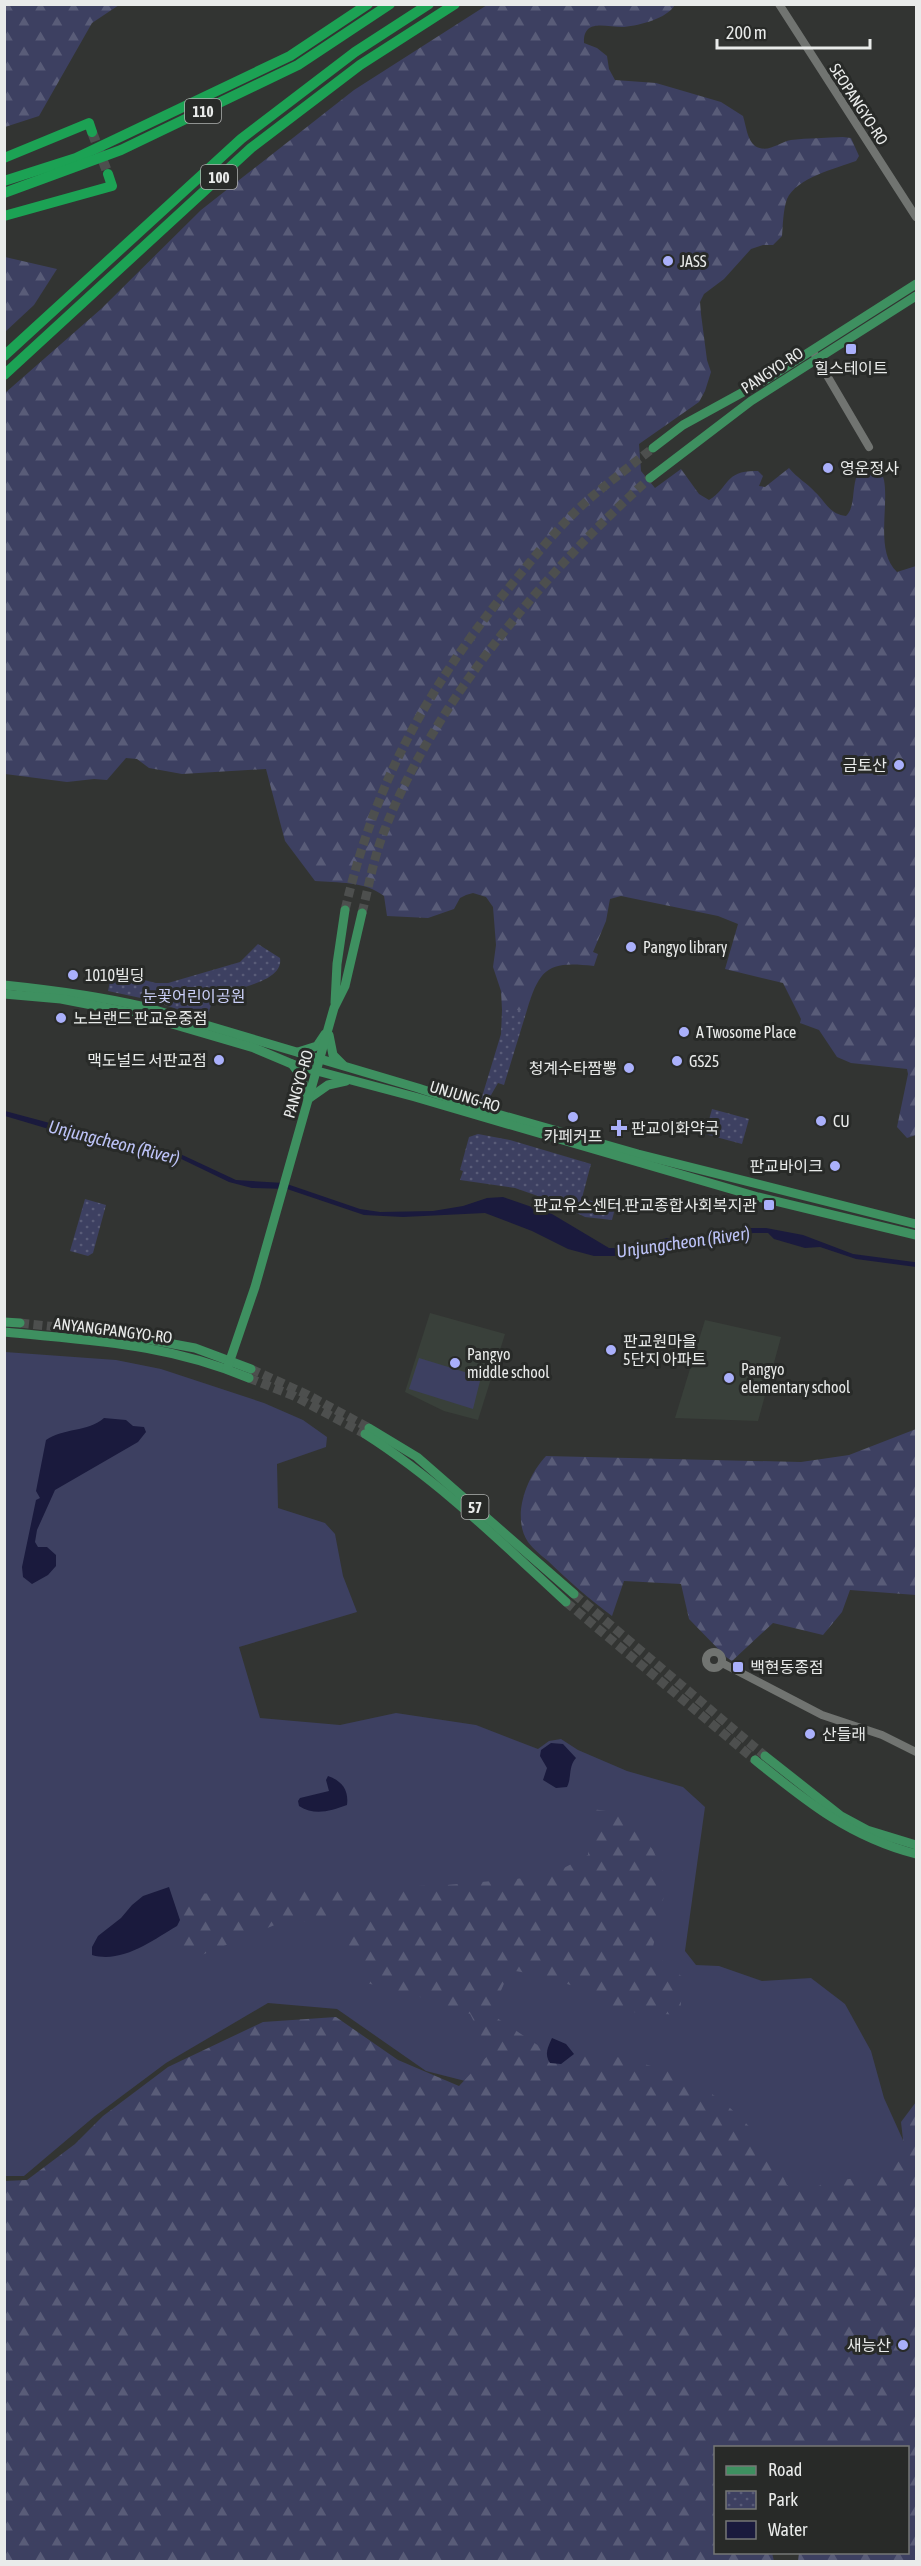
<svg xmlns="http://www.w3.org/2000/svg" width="921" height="2566" viewBox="0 0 921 2566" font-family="'Asap Condensed','Noto Sans KR',sans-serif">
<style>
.built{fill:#39403a}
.grass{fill:#3d4061}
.forest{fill:url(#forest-firs)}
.park{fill:url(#park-dots)}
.water{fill:#1a1a3d}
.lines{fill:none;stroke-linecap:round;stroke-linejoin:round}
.major-tunnel{stroke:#4d4f4e;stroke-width:9;stroke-dasharray:9 4.5;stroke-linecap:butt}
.highway-tunnel{stroke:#4d4f4e;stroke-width:10;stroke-dasharray:10 5;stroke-linecap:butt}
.minor{stroke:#717471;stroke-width:8}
.major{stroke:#3e9060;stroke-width:9}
.highway{stroke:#1ca254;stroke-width:10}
.poi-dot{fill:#aab0fb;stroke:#282a28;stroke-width:2}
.labels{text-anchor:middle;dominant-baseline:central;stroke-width:6;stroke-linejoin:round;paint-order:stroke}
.shield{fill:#282a28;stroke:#afb1b0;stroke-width:1.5}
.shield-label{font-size:15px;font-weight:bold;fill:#e9ebea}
.street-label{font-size:16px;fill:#e9ebea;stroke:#282a28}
.poi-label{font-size:16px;fill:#e9ebea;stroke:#282a28;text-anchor:start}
.park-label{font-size:16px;fill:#cacff7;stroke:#282a28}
.water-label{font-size:18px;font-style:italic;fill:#bdc3f8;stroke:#282a28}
</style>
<defs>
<pattern id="forest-firs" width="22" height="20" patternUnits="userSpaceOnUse" patternTransform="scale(1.5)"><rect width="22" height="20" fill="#3d4061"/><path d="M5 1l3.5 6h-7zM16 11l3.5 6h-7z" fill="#595c78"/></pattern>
<pattern id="park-dots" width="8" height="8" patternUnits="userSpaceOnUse" patternTransform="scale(1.5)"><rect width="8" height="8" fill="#3d4061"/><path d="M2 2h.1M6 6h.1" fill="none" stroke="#595c78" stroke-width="1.8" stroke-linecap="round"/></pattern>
</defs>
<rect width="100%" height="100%" fill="#323432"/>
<g class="built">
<polygon points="430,1313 505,1334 478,1420 444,1411 405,1392"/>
<polygon points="705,1320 781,1337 758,1421 675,1418"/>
</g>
<g class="grass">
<polygon points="5,1352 116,1360 161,1369 264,1403 303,1420 327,1437 326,1447 277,1464 278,1508 325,1523 335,1534 343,1576 357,1612 239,1647 260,1718 340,1725 396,1713 476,1725 538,1749 549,1741 561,1739 578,1750 627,1771 683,1787 705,1807 685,1951 696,1965 719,1966 762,1981 811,1978 845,2004 871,2051 884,2098 912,2160 823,2216 469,2082 426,2071 337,2009 268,2003 166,2063 95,2116 24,2176 5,2176"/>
<polygon points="419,1358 481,1377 473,1409 409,1389"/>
</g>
<g class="forest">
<polygon points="5,4 119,5 92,23 39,116 5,127"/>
<path d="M487,5H675C666,19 641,25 624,27C608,28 583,17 584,43L597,48L607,56L609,69L615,80L656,83L721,102L743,116C746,125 747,140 755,146C768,154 779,142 791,140C808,138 826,138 843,137L851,138L859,156L856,161C837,168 796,178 787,199C783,210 783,225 782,236L773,245H763L751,249L724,279L704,294L700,302L701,314L707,360L711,372L705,391L699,402L639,444L641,471L655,488L681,469L699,494L709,500C730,487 724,470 758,471L763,476L759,486L765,487L789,468C797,478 807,483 815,492C826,502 829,514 846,516C860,503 845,471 873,459C878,466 882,472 884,480C889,507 875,552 897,572L916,566V1135L907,1138L897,1127L908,1074L907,1069L851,1063L837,1057L819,1030L800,1023L801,1019L783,983L725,969L738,924L718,916L621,896L610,899L606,921L593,952L598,954L594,966C549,961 540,967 527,1010H502L501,991L493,967L496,945L493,907L486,897L473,893L466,895L460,898L454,909L428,918L387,916L384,896C365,881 338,883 315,881L285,841L266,769L182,774L149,768L137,759L126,758L107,780L94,779L67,782L5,774V393L101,309L201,210L354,90Z"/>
<polygon points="5,257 57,269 34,305 5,332"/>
<path d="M916,1429V1595L850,1590L842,1612L823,1635L773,1623L732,1661L726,1657L689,1619L681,1584L624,1581L612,1616C589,1599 569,1581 548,1561C542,1556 533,1549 528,1542C511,1517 527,1476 546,1456L801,1462L849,1455Z"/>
<path d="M592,1809L627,1814L653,1850L667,1881L653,1947L666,1966L683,1977L680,2015L615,2011L581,1988L532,1974L510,1970L499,1995L497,2018L566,2064L588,2050C617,2057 664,2067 689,2080C734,2104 766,2139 787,2185L807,2192L826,2182L865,2177L887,2169L905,2157L901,2122L916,2102V2561H798L799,2553L908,2552V2448H716V2552L772,2553L774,2561H5L4,2181L27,2180L75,2144L103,2116L168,2067L263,2022L336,2017L398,2060L459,2086L490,2053L470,2014L435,2001L363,1982L340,1921L282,1922L192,1959L177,1940L189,1894L446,1885L549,1876L588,1855Z"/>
</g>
<g class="park">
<path d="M258,944L280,958C284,983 233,987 217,998C210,1003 209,1012 207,1019L150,1000L108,991L112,972L156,983H168L240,962Z"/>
<polygon points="502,1010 527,1010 504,1085 498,1083 487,1102 481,1100 501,1034"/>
<polygon points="712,1109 749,1119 742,1144 705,1134"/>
<polygon points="478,1134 510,1140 591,1164 582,1198 615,1208 612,1220 585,1217 555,1202 515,1188 460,1180 463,1171 460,1170 469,1137"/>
<polygon points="85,1199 106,1205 93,1253 88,1256 70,1251"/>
</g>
<g class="water">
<polygon points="5,1111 132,1145 176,1152 236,1180 284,1183 360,1209 380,1212 433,1211 463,1206 487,1198 503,1197 552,1214 609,1248 632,1248 667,1238 709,1238 750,1228 766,1228 803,1235 853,1254 914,1262 916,1262 916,1267 856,1259 820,1247 805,1248 774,1239 768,1233 753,1233 714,1243 663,1245 620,1256 594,1256 568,1249 532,1231 485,1213 403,1217 364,1215 287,1189 252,1188 229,1182 173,1155 134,1150 79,1138 5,1116"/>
<path d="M104,1418L126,1420L133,1426L144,1427L146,1432L138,1442L55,1490L37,1530L35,1542L38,1547H47L56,1555V1566L48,1575L32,1584L23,1577L22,1567L36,1500L40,1498L36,1491L46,1440C63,1428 88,1432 104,1418Z"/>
<path d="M551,1743L563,1744L576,1758C568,1767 572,1777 567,1787L556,1788L543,1780L547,1768L540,1756L541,1750Z"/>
<path d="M328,1776C342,1781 349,1790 347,1805C330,1811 315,1816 299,1806L298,1801L300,1798L329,1791L326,1780Z"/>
<path d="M169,1887L180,1920L177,1926C153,1940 122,1964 92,1955V1947L98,1936L121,1918L132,1905L143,1896Z"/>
<path d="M552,2038L566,2044L574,2054L561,2064L550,2063C544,2054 548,2047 552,2038Z"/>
</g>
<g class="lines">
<g class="major-tunnel">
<path d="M345,910C374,786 424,694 503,595C526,567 549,538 575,512C599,489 627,469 653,448"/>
<path d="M362,913C369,885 374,856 385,829C435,700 548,569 650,478"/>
<polyline points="20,1323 113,1333"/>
<polyline points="251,1369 308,1395 369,1428"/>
<polyline points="249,1378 294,1396 365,1434"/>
<polyline points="574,1594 765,1756"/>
<polyline points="566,1602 755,1760"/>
</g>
<polyline class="highway-tunnel" points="92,132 108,174"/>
<g class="minor">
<polyline points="779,4 916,217"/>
<polyline points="815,355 869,447"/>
<circle cx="714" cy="1660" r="8"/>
<polyline points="722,1663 822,1715 882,1735 916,1752"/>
</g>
<g class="major">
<polyline points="653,448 683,425 767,379 916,284"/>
<polyline points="650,478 751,401 916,296"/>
<path d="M4,985C52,990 99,996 145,1007L418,1088L494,1113L638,1154L916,1224"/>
<polyline points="4,994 61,999 138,1014 254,1048 292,1064 317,1071 415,1097 758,1197 916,1235"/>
<polyline points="335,1003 337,964 345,910"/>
<polyline points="329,1035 333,1055 343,1065"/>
<polyline points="298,1052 317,1046 325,1034"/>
<polyline points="292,1064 301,1076 308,1099"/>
<polyline points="308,1099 328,1085 346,1081"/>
<polyline points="4,1322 20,1323"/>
<path d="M4,1332C92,1341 166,1343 249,1378"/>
<polyline points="113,1333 195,1348 251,1369"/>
<polyline points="227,1369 255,1287 334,1008 345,986 362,913"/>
<polyline points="369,1428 417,1457 574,1594"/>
<path d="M365,1434C439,1481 502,1543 566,1602"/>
<polyline points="765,1756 841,1816 867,1830 916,1845"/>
<path d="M755,1760C807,1802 850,1837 916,1854"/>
</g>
<g class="highway">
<polyline points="4,158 89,123 92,132"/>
<polyline points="4,181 76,158 290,56 368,4"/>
<polyline points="4,193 121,150 298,65 390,4"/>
<polyline points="4,216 112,186 108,174"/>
<polyline points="4,356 241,139 355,52 429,4"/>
<polyline points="4,375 251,148 360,65 455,4"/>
</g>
</g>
<g class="poi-dot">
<circle cx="668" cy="261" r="6"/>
<rect x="845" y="343" width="12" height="12" rx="3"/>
<circle cx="828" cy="468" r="6"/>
<circle cx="899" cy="765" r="6"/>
<circle cx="631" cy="947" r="6"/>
<circle cx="73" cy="975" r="6"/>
<circle cx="61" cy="1018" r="6"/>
<circle cx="684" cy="1032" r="6"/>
<circle cx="219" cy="1060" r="6"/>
<circle cx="677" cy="1061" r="6"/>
<circle cx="629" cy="1068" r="6"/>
<circle cx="573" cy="1117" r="6"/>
<circle cx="821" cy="1121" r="6"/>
<path d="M616 1119h6v6h6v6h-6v6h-6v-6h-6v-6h6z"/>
<circle cx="835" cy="1166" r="6"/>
<rect x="763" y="1199" width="12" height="12" rx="3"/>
<circle cx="611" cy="1350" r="6"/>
<circle cx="455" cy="1363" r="6"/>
<circle cx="729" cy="1378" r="6"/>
<rect x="732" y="1661" width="12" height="12" rx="3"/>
<circle cx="810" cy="1734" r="6"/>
<circle cx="903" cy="2345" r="6"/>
</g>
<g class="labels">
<g class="shield">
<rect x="185" y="99" width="36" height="24" rx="4.5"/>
<rect x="201" y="165" width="36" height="24" rx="4.5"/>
<rect x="461.5" y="1495" width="27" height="24" rx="4.5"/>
</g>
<g class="shield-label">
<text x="203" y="111">110</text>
<text x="219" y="177">100</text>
<text x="475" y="1507">57</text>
</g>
<g class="street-label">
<text transform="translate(859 104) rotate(57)">SEOPANGYO-RO</text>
<text transform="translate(772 370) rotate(-33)">PANGYO-RO</text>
<text transform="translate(298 1084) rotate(-74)">PANGYO-RO</text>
<text transform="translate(465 1096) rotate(17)">UNJUNG-RO</text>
<text transform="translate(113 1330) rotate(7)">ANYANGPANGYO-RO</text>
</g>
<g class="poi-label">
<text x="680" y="261">JASS</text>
<text x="851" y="368" text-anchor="middle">힐스테이트</text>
<text x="840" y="468">영운정사</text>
<text x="887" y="765" text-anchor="end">금토산</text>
<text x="643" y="947">Pangyo library</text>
<text x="85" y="975">1010빌딩</text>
<text x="73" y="1018">노브랜드 판교운중점</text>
<text x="696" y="1032">A Twosome Place</text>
<text x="207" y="1060" text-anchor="end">맥도널드 서판교점</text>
<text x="689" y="1061">GS25</text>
<text x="617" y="1068" text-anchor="end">청계수타짬뽕</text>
<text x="833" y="1121">CU</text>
<text x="631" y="1128">판교이화약국</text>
<text x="573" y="1136" text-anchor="middle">카페커프</text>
<text x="823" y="1166" text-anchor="end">판교바이크</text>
<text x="757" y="1205" text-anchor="end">판교유스센터.판교종합사회복지관</text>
<text x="623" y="1341">판교원마을<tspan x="623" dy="18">5단지 아파트</tspan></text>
<text x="467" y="1354">Pangyo<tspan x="467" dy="18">middle school</tspan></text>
<text x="741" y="1369">Pangyo<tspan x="741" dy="18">elementary school</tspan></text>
<text x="750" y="1667">백현동종점</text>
<text x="822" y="1734">산들래</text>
<text x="891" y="2345" text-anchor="end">새능산</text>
</g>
<g class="park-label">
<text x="194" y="996">눈꽃어린이공원</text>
</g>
<g class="water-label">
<text transform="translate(114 1142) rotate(14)">Unjungcheon (River)</text>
<text transform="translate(683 1242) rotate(-8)">Unjungcheon (River)</text>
</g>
</g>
<rect width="921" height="2566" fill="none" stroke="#e9ebea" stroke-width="12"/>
<rect x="714" y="2446" width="195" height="108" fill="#282a28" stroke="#757776" stroke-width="1.5"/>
<rect x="726" y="2466" width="30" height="9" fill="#3e9060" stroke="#757776" stroke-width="1.5"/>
<text x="768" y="2476" font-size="18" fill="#e9ebea">Road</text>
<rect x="726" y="2491" width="30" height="18" fill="url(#park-dots)" stroke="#757776" stroke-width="1.5"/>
<text x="768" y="2506" font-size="18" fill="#e9ebea">Park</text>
<rect x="726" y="2521" width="30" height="18" fill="#1a1a3d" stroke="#757776" stroke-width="1.5"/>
<text x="768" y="2536" font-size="18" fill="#e9ebea">Water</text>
<path d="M717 39v9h153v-9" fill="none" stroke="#e9ebea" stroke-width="3"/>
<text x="726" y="39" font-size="18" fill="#e9ebea" stroke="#282a28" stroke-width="4.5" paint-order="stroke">200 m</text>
</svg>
